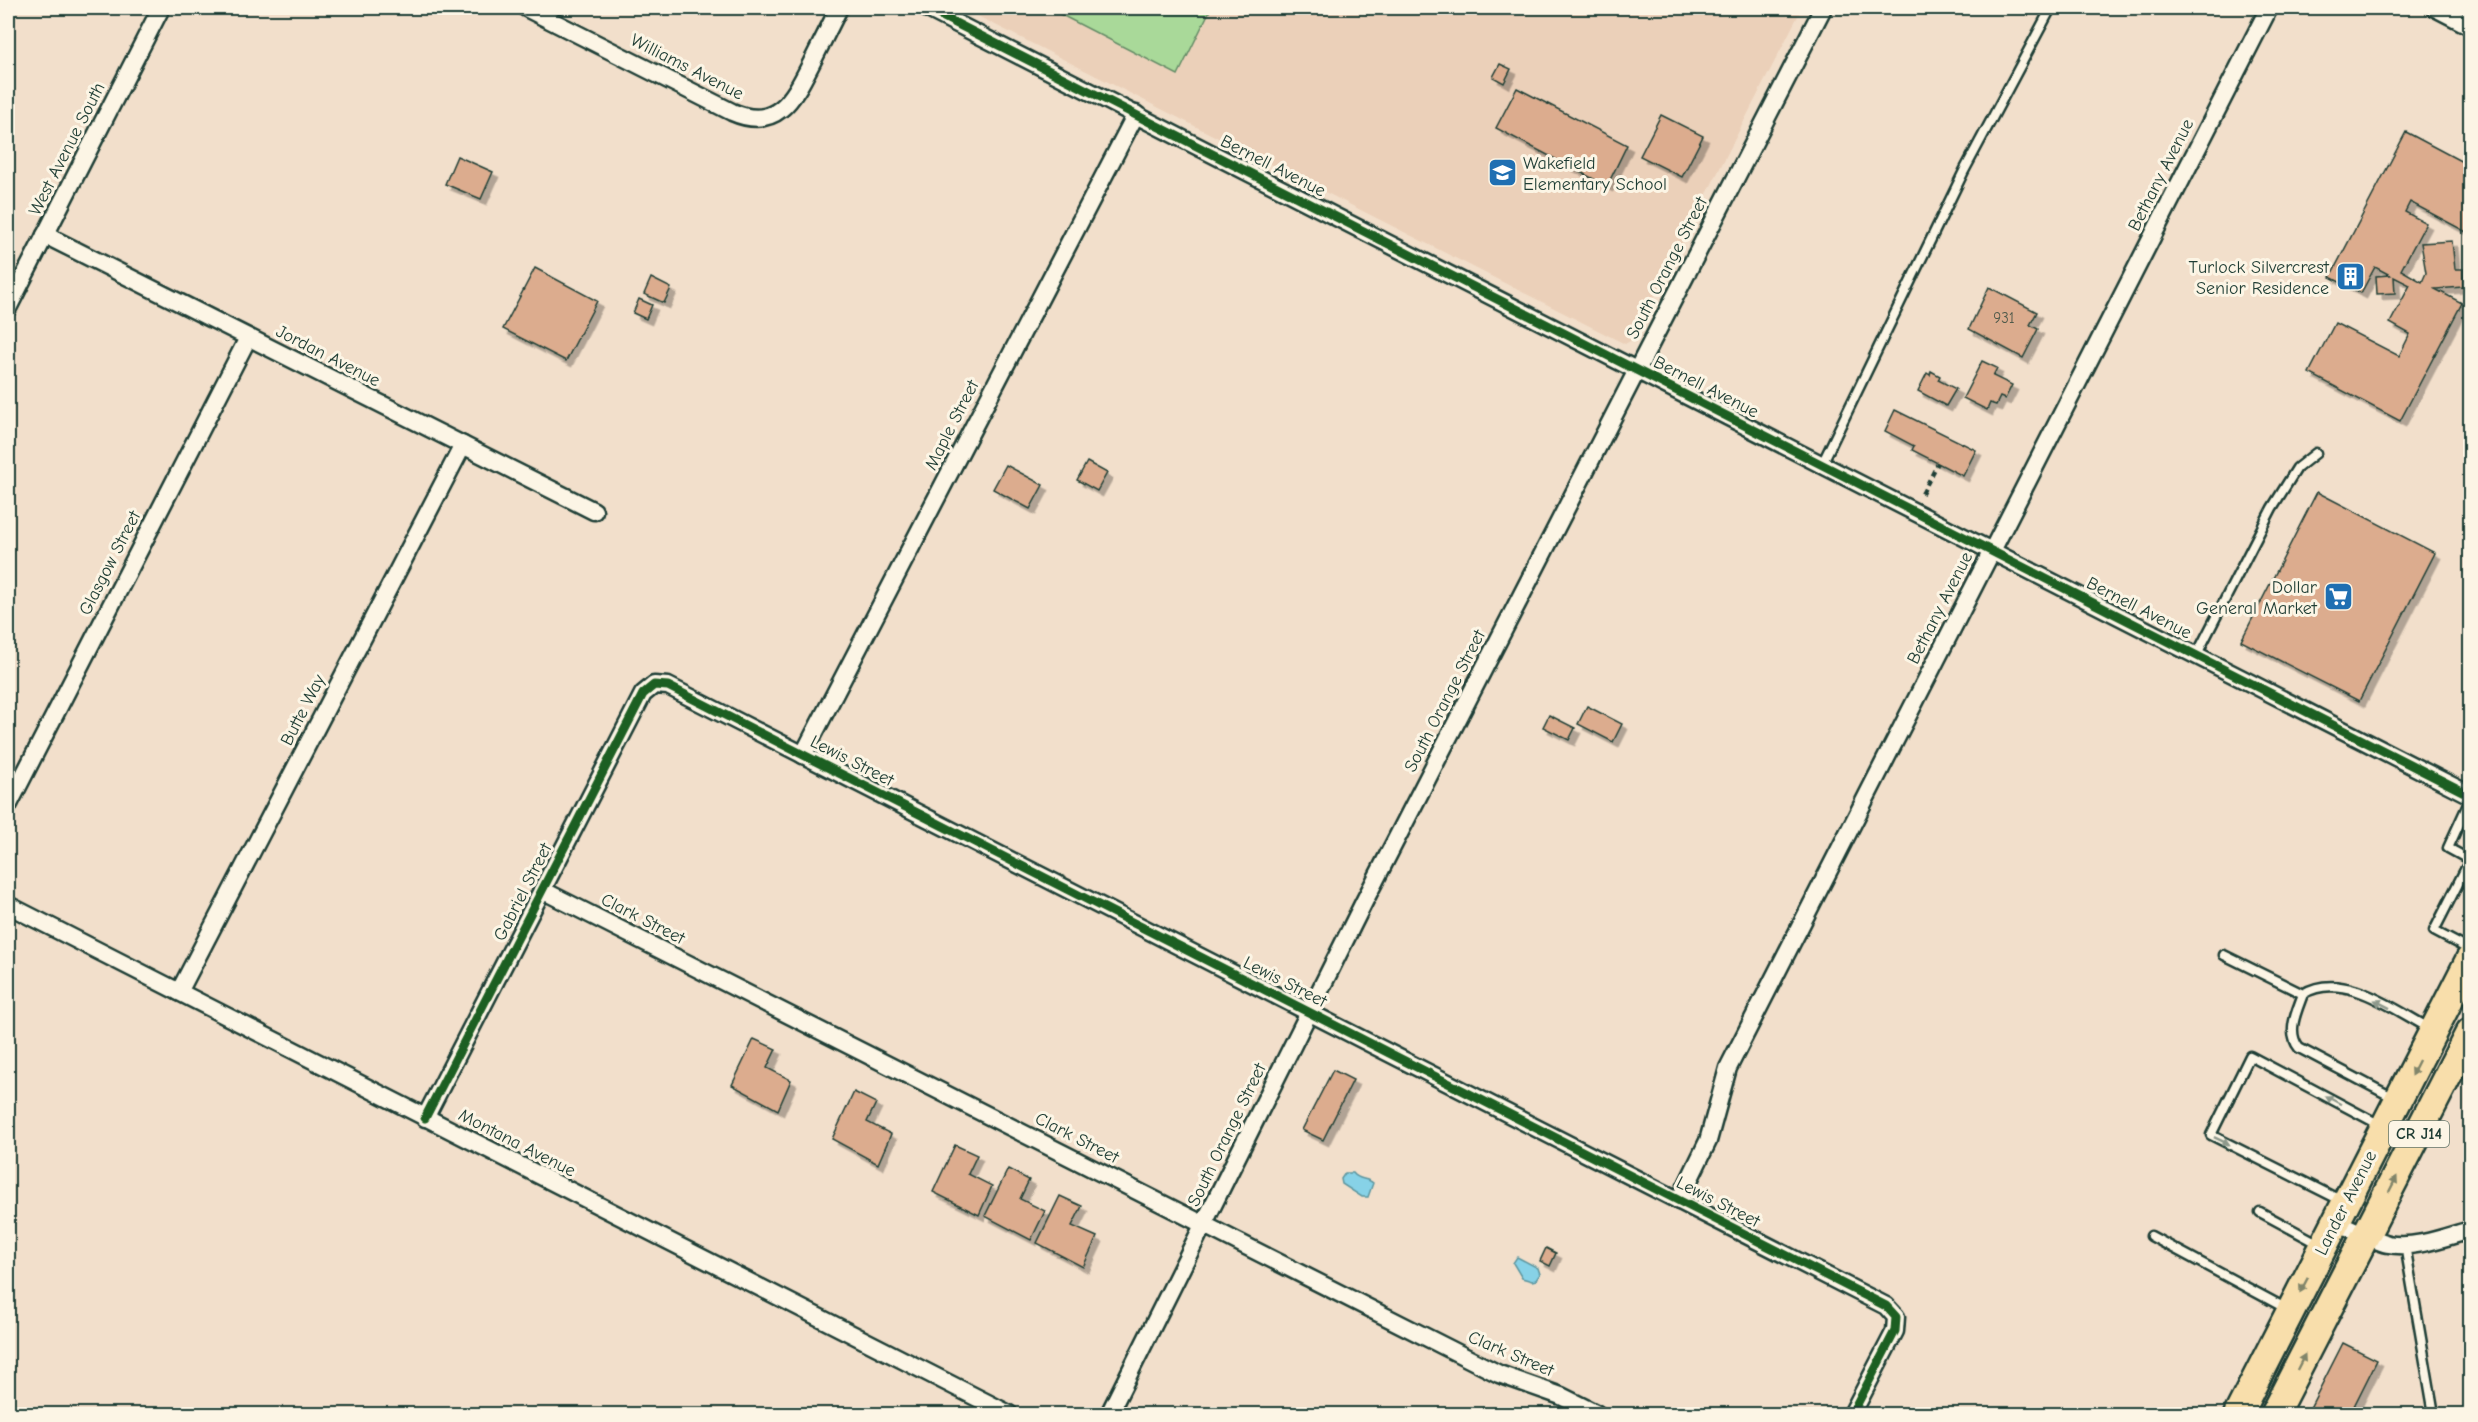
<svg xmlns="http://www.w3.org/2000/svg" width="2478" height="1422" viewBox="0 0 2478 1422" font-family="'Comic Neue',sans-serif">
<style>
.built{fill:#ebd0b9}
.green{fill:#a9d999;stroke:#648b66;stroke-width:1.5}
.water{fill:#87d2e7;stroke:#5d969f;stroke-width:1.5}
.building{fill:#dcac8e;stroke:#1f3d34;stroke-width:1.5;filter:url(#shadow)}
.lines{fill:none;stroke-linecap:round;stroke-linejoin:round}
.lane-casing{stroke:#1f3d34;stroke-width:13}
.street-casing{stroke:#1f3d34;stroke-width:21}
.primary-casing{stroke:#1f3d34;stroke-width:32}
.path{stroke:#1f3d34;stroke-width:4;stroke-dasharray:6 4.5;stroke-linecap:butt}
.lane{stroke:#fcf5e5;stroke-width:8}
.street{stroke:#fcf5e5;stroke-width:16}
.primary{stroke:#f8deab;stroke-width:27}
.cycleway-casing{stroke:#fcf5e5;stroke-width:13}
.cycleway{stroke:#1b5e20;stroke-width:9}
.oneway{fill:#8e998c}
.oneway2{fill:#81856a}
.labels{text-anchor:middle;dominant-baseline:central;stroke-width:6;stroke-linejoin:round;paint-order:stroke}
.number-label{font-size:15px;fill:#4e594a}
.shield{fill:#fcf5e5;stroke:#617469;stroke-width:1.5}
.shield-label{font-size:16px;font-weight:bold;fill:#1f3d34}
.street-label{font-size:18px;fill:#1f3d34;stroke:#fcf5e5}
.poi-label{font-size:18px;fill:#1f3d34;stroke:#fcf5e5;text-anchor:end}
</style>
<defs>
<filter id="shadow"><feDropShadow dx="5.5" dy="5.5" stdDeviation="0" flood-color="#0004"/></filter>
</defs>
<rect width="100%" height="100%" fill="#f2dfcb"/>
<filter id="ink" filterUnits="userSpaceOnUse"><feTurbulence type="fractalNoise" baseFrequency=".0167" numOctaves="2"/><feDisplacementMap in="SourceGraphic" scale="12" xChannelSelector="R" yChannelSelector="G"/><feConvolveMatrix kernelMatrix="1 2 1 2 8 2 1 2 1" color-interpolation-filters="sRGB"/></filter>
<g filter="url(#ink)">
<polygon class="built" points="962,8 1802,8 1632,340 1625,344"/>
<polygon class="green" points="1048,8 1211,8 1178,75"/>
<g class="water">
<path d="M1345,1173H1353C1359,1181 1366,1177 1373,1183L1368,1197H1362L1342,1184L1341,1179Z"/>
<polygon points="1517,1257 1538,1268 1540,1274 1536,1280 1532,1281 1522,1278 1513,1263"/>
</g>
<g class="building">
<polygon points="1500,64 1511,69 1504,83 1493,77"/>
<polygon points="1517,88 1627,145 1607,186 1496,128"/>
<polygon points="1661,115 1703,136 1682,177 1640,156"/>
<polygon points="2406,132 2470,166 2470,234 2410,202 2405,212 2426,223 2401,270 2422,282 2426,273 2421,243 2452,241 2455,269 2463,269 2463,287 2435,289 2462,303 2400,421 2309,373 2335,323 2399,356 2410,334 2390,323 2410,285 2394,277 2395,293 2377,294 2376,276 2390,275 2375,267 2361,293 2330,277"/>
<polygon points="457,156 493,172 481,199 445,184"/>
<polygon points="535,268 597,301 566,361 503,329"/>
<polygon points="651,278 671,288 664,303 644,294"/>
<polygon points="1989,287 2037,312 2030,325 2038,329 2023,358 1969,329"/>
<polygon points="639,299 652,305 646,319 633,313"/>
<polygon points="1982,361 1997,368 1993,376 2012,385 2005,399 2000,397 1996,405 1990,403 1987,410 1963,398"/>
<polygon points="1931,371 1940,376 1938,380 1956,389 1946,406 1918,391 1927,373 1930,375"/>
<polygon points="1895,410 1976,450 1963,476 1912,450 1914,446 1885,431"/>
<polygon points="1087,462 1107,473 1097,491 1077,480"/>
<polygon points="1006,465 1043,485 1030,509 993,489"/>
<polygon points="2317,492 2435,553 2359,701 2241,641"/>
<polygon points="1587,706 1622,724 1613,742 1578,724"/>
<polygon points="1549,715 1575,728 1569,740 1543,727"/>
<polygon points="754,1039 776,1049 767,1068 791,1080 778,1110 732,1085"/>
<polygon points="1333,1070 1353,1080 1323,1140 1302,1130"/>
<polygon points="854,1092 876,1103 867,1122 891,1134 878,1164 832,1139"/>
<polygon points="955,1145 977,1155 968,1174 992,1186 979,1215 933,1192"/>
<polygon points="1008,1169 1029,1180 1020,1199 1045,1211 1031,1240 985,1216"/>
<polygon points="1060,1196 1082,1206 1072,1226 1097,1237 1083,1267 1037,1243"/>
<polygon points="1546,1248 1556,1253 1550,1266 1540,1261"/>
<polygon points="2343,1343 2377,1360 2350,1414 2323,1414 2310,1408"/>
</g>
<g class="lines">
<defs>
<g id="lane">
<polyline points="1822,464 1964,171 2051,8"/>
<polyline points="2196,656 2272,508 2297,468 2316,453"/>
<polyline points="2470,800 2448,848 2470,860 2434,931 2470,950"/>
<polyline points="2224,955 2303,994"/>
<path d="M2394,1098L2299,1048C2286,1032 2297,1011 2303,994C2343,969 2396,1011 2431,1029"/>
<polyline points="2344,1202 2211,1135 2250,1056 2382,1126"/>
<polyline points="2260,1212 2321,1245"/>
<polyline points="2151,1236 2287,1309"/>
<polyline points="2405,1245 2434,1414"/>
</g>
<g id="street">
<path d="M526,8L732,112C778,132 794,97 812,62C821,44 830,26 839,8"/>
<polyline points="926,8 2470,795"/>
<polyline points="2435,8 2470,26"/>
<polyline points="45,235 594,511"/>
<polyline points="8,308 161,8"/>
<polyline points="803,755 1136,114"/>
<polyline points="8,806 248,338"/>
<polyline points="542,890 1499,1374 1561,1396 1597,1414"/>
<polyline points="8,905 1009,1414"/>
<polyline points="179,992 463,445"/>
<polyline points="425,1118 643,694 654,685 668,686 1886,1306 1896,1317 1895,1331 1852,1414"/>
<polyline points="1679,1201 1708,1141 1728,1068 2269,8"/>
<path d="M2337,1222C2353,1229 2371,1240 2388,1244C2415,1249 2445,1237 2470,1230"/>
<polyline points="1109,1414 1364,902 1823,8"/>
</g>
<g id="primary">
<polyline points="2238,1414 2470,959"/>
<polyline points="2274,1414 2470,1032"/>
</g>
</defs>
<use href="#lane" class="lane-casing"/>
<use href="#street" class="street-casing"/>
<use href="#primary" class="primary-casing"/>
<polyline class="path" points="1922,494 1938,463"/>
<use href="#lane" class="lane"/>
<use href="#street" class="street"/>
<use href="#primary" class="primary"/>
<defs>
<g id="cycleway">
<polyline points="926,8 2470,795"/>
<polyline points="425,1118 643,694 654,685 668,686 1886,1306 1896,1317 1895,1331 1852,1414"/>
</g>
</defs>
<use href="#cycleway" class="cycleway-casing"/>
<use href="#cycleway" class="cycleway"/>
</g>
<defs><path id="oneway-solid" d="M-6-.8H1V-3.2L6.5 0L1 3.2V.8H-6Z" transform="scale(1.5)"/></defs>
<g class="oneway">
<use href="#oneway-solid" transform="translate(2382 1004) rotate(-153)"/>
<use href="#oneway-solid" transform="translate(2333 1100) rotate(-152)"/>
<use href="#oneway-solid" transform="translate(2222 1141) rotate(26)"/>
</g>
<g class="oneway2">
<use href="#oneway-solid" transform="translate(2415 1068) rotate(117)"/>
<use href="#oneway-solid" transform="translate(2393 1184) rotate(-63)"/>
<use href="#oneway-solid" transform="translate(2304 1285) rotate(118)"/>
<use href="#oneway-solid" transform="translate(2301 1362) rotate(-63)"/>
</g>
</g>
<defs>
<symbol id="school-square" viewBox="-11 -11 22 22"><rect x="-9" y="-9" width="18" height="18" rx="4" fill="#1f6fb2" stroke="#fcf5e5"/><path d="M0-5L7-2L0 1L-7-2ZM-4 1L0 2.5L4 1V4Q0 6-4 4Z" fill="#fff"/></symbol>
<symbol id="building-square" viewBox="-11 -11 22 22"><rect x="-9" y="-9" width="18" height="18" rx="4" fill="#1f6fb2" stroke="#fcf5e5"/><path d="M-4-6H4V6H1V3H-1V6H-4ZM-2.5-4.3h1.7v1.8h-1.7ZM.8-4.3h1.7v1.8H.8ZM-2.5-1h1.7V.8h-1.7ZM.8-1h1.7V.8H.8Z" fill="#fff"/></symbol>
<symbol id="supermarket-square" viewBox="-11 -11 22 22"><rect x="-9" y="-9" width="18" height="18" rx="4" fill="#1f6fb2" stroke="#fcf5e5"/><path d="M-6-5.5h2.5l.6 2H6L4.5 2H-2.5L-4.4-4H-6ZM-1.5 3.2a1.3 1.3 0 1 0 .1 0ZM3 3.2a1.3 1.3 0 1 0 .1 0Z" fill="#fff"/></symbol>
</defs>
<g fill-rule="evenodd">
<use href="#school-square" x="1486" y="156" width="33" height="33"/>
<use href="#building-square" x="2334" y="260" width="33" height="33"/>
<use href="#supermarket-square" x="2322" y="580" width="33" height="33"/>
</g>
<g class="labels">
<g class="number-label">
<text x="2004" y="318">931</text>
</g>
<rect class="shield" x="2389" y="1121" width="60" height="26" rx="4.5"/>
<g class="shield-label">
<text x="2419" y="1134">CR J14</text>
</g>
<g class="street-label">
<text transform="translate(687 67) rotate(27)">Williams Avenue</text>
<text transform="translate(67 149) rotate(-63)">West Avenue South</text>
<text transform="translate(1273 166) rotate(27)">Bernell Avenue</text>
<text transform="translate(2161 175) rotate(-63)">Bethany Avenue</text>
<text transform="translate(1667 268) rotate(-63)">South Orange Street</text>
<text transform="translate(328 356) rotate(27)">Jordan Avenue</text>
<text transform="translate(1706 387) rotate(27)">Bernell Avenue</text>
<text transform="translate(952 425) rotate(-63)">Maple Street</text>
<text transform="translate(110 563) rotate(-63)">Glasgow Street</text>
<text transform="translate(1940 608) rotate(-63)">Bethany Avenue</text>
<text transform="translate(2139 608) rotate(27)">Bernell Avenue</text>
<text transform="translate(1445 701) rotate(-63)">South Orange Street</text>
<text transform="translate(303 710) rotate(-63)">Butte Way</text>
<text transform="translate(852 761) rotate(27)">Lewis Street</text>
<text transform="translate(523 892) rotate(-63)">Gabriel Street</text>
<text transform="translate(643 919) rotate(27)">Clark Street</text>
<text transform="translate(1285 982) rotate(27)">Lewis Street</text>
<text transform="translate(1227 1135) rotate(-64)">South Orange Street</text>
<text transform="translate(1077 1138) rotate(27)">Clark Street</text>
<text transform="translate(517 1143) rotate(27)">Montana Avenue</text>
<text transform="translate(1718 1202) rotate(27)">Lewis Street</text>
<text transform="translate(2346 1203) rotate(-63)">Lander Avenue</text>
<text transform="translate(1511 1354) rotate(23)">Clark Street</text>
</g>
<g class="poi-label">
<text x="1523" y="163" text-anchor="start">Wakefield<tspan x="1523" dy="21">Elementary School</tspan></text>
<text x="2329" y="267">Turlock Silvercrest<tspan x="2329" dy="21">Senior Residence</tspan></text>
<text x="2317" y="587">Dollar<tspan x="2317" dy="21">General Market</tspan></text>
</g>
</g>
<rect width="2478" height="1422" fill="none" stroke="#fcf5e5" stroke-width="30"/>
<rect x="15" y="15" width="2448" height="1392" fill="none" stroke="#1f3d34" stroke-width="2" filter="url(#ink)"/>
</svg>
